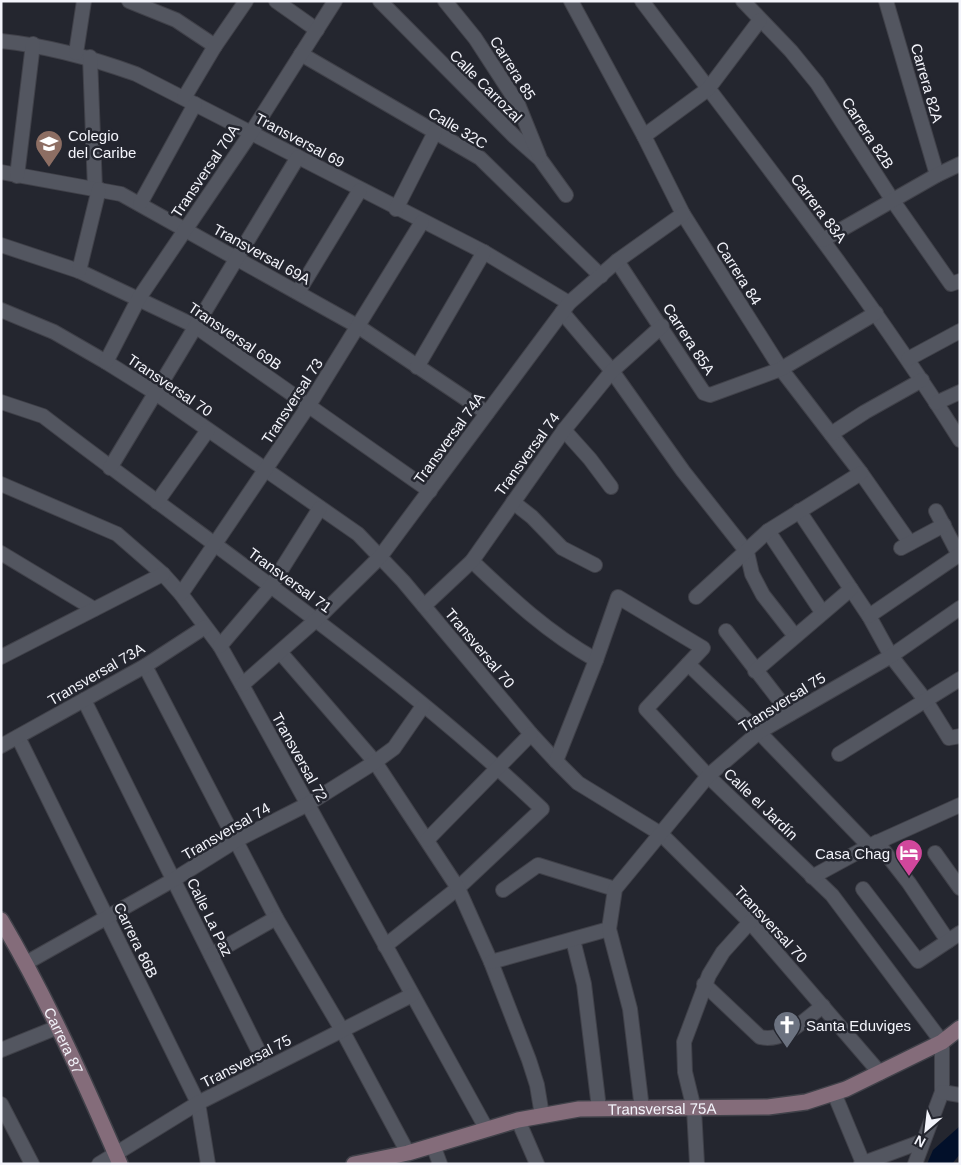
<svg xmlns="http://www.w3.org/2000/svg" width="961" height="1165" viewBox="0 0 961 1165" font-family="Arial,sans-serif">
<style>
.water{fill:#02102a}
.lines{fill:none;stroke-linecap:round;stroke-linejoin:round}
.street-casing{stroke:#404149;stroke-width:16}
.secondary-casing{stroke:#404149;stroke-width:18}
.street{stroke:#535660;stroke-width:14}
.secondary{stroke:#846c7a;stroke-width:15}
.labels{text-anchor:middle;dominant-baseline:central;stroke-width:5;stroke-linejoin:round;paint-order:stroke}
.street-label{font-size:15px;fill:#f3f4fb;stroke:#24262f}
.poi-label{font-size:15px;fill:#f3f4fb;stroke:#24262f;text-anchor:start}
</style>
<rect width="100%" height="100%" fill="#24262f"/>
<polygon class="water" points="960,1126 960,1154 952,1164 927,1164 933,1150"/>
<g class="lines">
<defs>
<g id="street">
<polyline points="129,1 176,20 215,46"/>
<polyline points="276,1 317,30"/>
<polyline points="380,1 515,137 540,159 566,195"/>
<polyline points="445,1 475,38 518,104 539,156"/>
<polyline points="571,1 644,136 683,214 781,369 861,473 910,543"/>
<path d="M642,1C751,146 864,287 960,440"/>
<polyline points="743,1 791,51 817,83 893,201 951,284 960,281"/>
<polyline points="886,1 937,175"/>
<path d="M1,41C49,46 91,58 136,74L484,252L569,303"/>
<polyline points="76,53 84,1"/>
<polyline points="301,54 480,158 601,276"/>
<polyline points="90,57 95,189"/>
<polyline points="184,98 215,46 246,1"/>
<polyline points="644,136 708,89 760,20"/>
<polyline points="1,172 121,194 359,327 487,413"/>
<polyline points="17,176 33,44"/>
<polyline points="140,204 195,104"/>
<polyline points="396,209 435,132"/>
<polyline points="823,240 937,175 960,164"/>
<polyline points="1,245 79,271 195,326 430,491"/>
<polyline points="617,261 698,384 704,393 710,395 781,369 876,313"/>
<polyline points="79,271 99,189"/>
<polyline points="298,292 360,190"/>
<polyline points="1,310 54,332 106,362 154,392 358,534 403,581 531,734 556,761 578,783 661,834 750,922 880,1073"/>
<polyline points="562,312 612,371 683,471 747,552 752,574 763,595 795,636"/>
<polyline points="908,359 960,331"/>
<polyline points="106,362 139,298 251,133 335,1"/>
<polyline points="417,367 484,252"/>
<path d="M1,402L43,416C211,545 388,663 542,809L458,888L385,946"/>
<polyline points="936,403 960,392"/>
<polyline points="564,430 590,459 611,487"/>
<polyline points="831,434 865,412 922,380"/>
<polyline points="110,468 298,157"/>
<polyline points="1,484 117,534 163,574 181,594 220,646 242,685 486,1128"/>
<polyline points="157,502 208,430"/>
<polyline points="513,502 532,517 562,548 595,565"/>
<polyline points="799,511 869,616 891,656 926,701 949,738 960,736"/>
<polyline points="936,511 959,555"/>
<polyline points="768,531 822,612"/>
<polyline points="901,548 944,525"/>
<polyline points="1,553 94,609"/>
<path d="M472,561C513,600 547,632 596,660"/>
<polyline points="181,594 309,405 422,222"/>
<polyline points="696,597 768,531 861,473"/>
<polyline points="424,606 472,561 564,430 612,371 662,326"/>
<polyline points="869,616 960,554"/>
<polyline points="726,631 790,714"/>
<polyline points="220,646 271,586 320,508"/>
<polyline points="280,652 375,762 458,888 491,962 529,1060 537,1085 542,1115"/>
<polyline points="1,657 163,574"/>
<polyline points="688,664 759,732 869,846"/>
<polyline points="145,666 276,918 342,1030 408,1153"/>
<polyline points="755,671 851,589"/>
<polyline points="242,685 317,619 380,557 569,303 617,261 683,214"/>
<polyline points="84,700 267,1068"/>
<polyline points="18,737 198,1103 208,1164"/>
<polyline points="1,746 145,666 205,627"/>
<polyline points="839,754 960,679"/>
<polyline points="556,761 596,660 618,597 703,648 646,709 708,776 832,895 942,1042 942,1092 915,1164"/>
<polyline points="427,840 531,734"/>
<polyline points="877,842 909,883 948,941"/>
<polyline points="935,853 960,888"/>
<polyline points="812,877 869,846 960,805"/>
<polyline points="863,889 918,961 960,933"/>
<polyline points="503,890 538,865 615,889"/>
<polyline points="573,940 584,984 599,1108"/>
<polyline points="211,955 276,918"/>
<polyline points="491,962 609,929"/>
<polyline points="26,963 173,880 237,840 308,804 375,762 394,748 423,706"/>
<path d="M704,984L760,1037C784,1043 805,1019 823,1006"/>
<polyline points="1,1050 58,1027"/>
<polyline points="942,1092 960,1095"/>
<polyline points="834,1093 863,1163"/>
<polyline points="1,1104 32,1164"/>
<polyline points="642,1109 630,1009 609,929 615,889 708,776 759,732 891,656 960,608"/>
<polyline points="518,1120 537,1164"/>
<polyline points="433,1145 440,1164"/>
<polyline points="99,1164 198,1103 412,995"/>
<polyline points="697,1164 694,1109 685,1072 684,1042 709,975 723,952 750,922"/>
<polyline points="861,1164 923,1141"/>
</g>
<g id="secondary">
<path id="s1" d="M1,920C47,998 84,1081 120,1164"/>
<path id="s2" d="M354,1164L408,1153L518,1120L579,1109L768,1107L806,1102L846,1089L942,1042L960,1028"/>
</g>
</defs>
<use href="#street" class="street-casing"/>
<use href="#secondary" class="secondary-casing"/>
<use href="#street" class="street"/>
<use href="#secondary" class="secondary"/>
</g>
<defs>
<symbol id="school-pin" viewBox="-11 -11 22 30"><path d="M0 17L-7.5 6A9.5 9.5 0 1 1 7.5 6Z" fill="#8d6e63" stroke="#24262f"/><path d="M0-5L7-2L0 1L-7-2ZM-4 1L0 2.5L4 1V4Q0 6-4 4Z" fill="#fff"/></symbol>
<symbol id="hotel-pin" viewBox="-11 -11 22 30"><path d="M0 17L-7.5 6A9.5 9.5 0 1 1 7.5 6Z" fill="#d1479c" stroke="#24262f"/><path d="M-6-4.5h1.5V1H6V5H4.5V3h-9V5H-6ZM-4 0a1.8 1.8 0 1 1 3.6 0ZM.5 0V-2.5h3Q6-2.5 6 0Z" fill="#fff"/></symbol>
<symbol id="church-pin" viewBox="-11 -11 22 30"><path d="M0 17L-7.5 6A9.5 9.5 0 1 1 7.5 6Z" fill="#6b7280" stroke="#24262f"/><path d="M-1.2-6h2.4v3.5h3.3v2.4h-3.3V6h-2.4V-.1h-3.3v-2.4h3.3Z" fill="#fff"/></symbol>
</defs>
<g fill-rule="evenodd">
<use href="#school-pin" x="33" y="128" width="32" height="43"/>
<use href="#hotel-pin" x="893" y="837" width="32" height="43"/>
<use href="#church-pin" x="771" y="1009" width="32" height="43"/>
</g>
<g class="labels">
<g class="street-label">
<text transform="translate(513 68) rotate(58)">Carrera 85</text>
<text transform="translate(927 83) rotate(74)">Carrera 82A</text>
<text transform="translate(486 86) rotate(45)">Calle Carrozal</text>
<text transform="translate(458 128) rotate(31)">Calle 32C</text>
<text transform="translate(868 133) rotate(57)">Carrera 82B</text>
<text transform="translate(300 140) rotate(28)">Transversal 69</text>
<text transform="translate(205 171) rotate(-56)">Transversal 70A</text>
<text transform="translate(819 208) rotate(53)">Carrera 83A</text>
<text transform="translate(262 254) rotate(29)">Transversal 69A</text>
<text transform="translate(739 273) rotate(58)">Carrera 84</text>
<text transform="translate(235 336) rotate(34)">Transversal 69B</text>
<text transform="translate(689 339) rotate(57)">Carrera 85A</text>
<text transform="translate(170 385) rotate(34)">Transversal 70</text>
<text transform="translate(292 401) rotate(-57)">Transversal 73</text>
<text transform="translate(449 438) rotate(-54)">Transversal 74A</text>
<text transform="translate(527 454) rotate(-54)">Transversal 74</text>
<text transform="translate(290 580) rotate(36)">Transversal 71</text>
<text transform="translate(480 648) rotate(50)">Transversal 70</text>
<text transform="translate(96 674) rotate(-30)">Transversal 73A</text>
<text transform="translate(782 702) rotate(-32)">Transversal 75</text>
<text transform="translate(300 757) rotate(61)">Transversal 72</text>
<text transform="translate(761 804) rotate(44)">Calle el Jardín</text>
<text transform="translate(226 831) rotate(-30)">Transversal 74</text>
<text transform="translate(210 917) rotate(64)">Calle La Paz</text>
<text transform="translate(771 924) rotate(47)">Transversal 70</text>
<text transform="translate(136 940) rotate(64)">Carrera 86B</text>
<text stroke="none"><textPath href="#s1" startOffset="136">Carrera 87</textPath></text>
<text transform="translate(246 1061) rotate(-27)">Transversal 75</text>
<text stroke="none"><textPath href="#s2" startOffset="315">Transversal 75A</textPath></text>
</g>
<g class="poi-label">
<text x="68" y="135">Colegio<tspan x="68" dy="17">del Caribe</tspan></text>
<text x="890" y="853" text-anchor="end">Casa Chag</text>
<text x="806" y="1025">Santa Eduviges</text>
</g>
</g>
<rect width="961" height="1165" fill="none" stroke="#f3f4fb" stroke-width="5"/>
<g transform="translate(926 1130) rotate(208)" stroke="#24262f" stroke-width="4" paint-order="stroke">
<path d="M0-4L9 19L0 12L-9 19Z" fill="#f3f4fb"/>
<text y="-8" font-size="14" font-weight="bold" text-anchor="middle" fill="#f3f4fb">N</text>
</g>
</svg>
